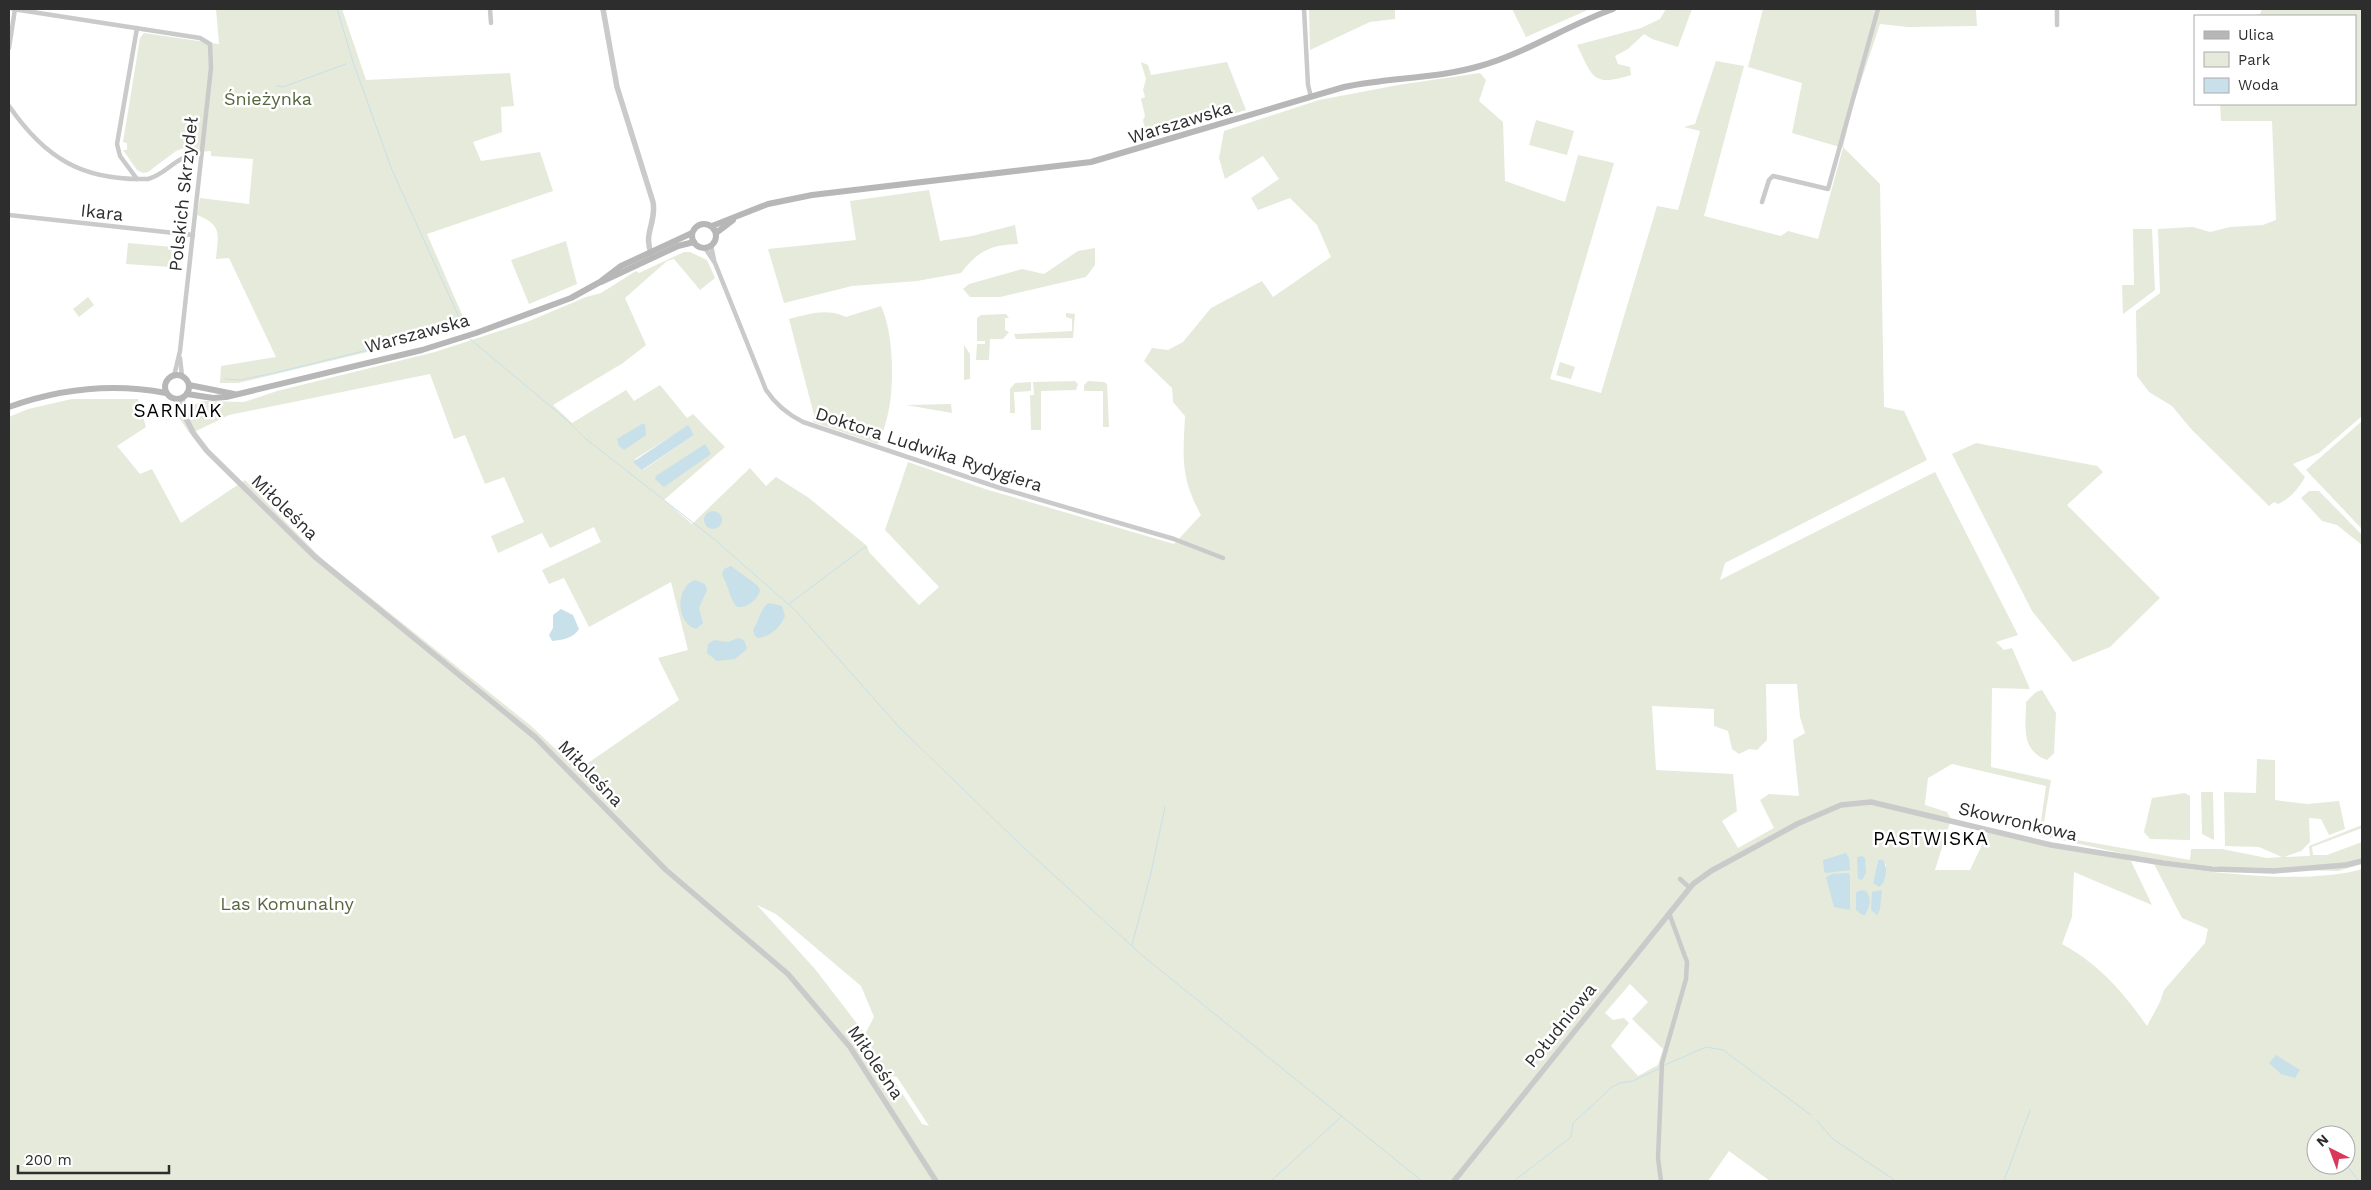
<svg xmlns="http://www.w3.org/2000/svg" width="2371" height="1190" viewBox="0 0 2371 1190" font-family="'Work Sans',sans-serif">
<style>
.green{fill:#e5eadb;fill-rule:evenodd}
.water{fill:#c8e0e9}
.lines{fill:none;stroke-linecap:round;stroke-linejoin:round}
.stream{stroke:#c8e0e9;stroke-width:1}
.minor{stroke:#cacaca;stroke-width:4.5}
.tertiary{stroke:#cacaca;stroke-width:5.5}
.secondary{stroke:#b7b7b7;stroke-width:6}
.labels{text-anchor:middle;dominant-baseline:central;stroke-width:5;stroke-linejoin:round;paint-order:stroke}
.park-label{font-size:18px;fill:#55663d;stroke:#fff}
.street-label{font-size:18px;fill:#2d2d2d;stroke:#fff}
.neighbourhood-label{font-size:19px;letter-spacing:1px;fill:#000;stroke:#fff}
</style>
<rect width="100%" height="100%" fill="#fff"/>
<g class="green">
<path d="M216,9H342L366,80L510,73L514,106L501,107L502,132L473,142L481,161L540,152L553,191L427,234L467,326L430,337L238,383H220L221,366L276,357L229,258L216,259C218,235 223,225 197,215L200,198L249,204L253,159L211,156V151L186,153L184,148L176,151L148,172L143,173L137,170L123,150H127V143L123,142L140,38L144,33L219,44Z"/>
<polygon points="1309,9 1395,9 1395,19 1370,22 1310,50"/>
<polygon points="1512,9 1590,9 1526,37"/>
<path d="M1666,9H1692L1678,47L1652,39L1644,34L1628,49L1615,56L1618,64L1630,67L1631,75C1593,87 1593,78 1577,45L1641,28L1660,19Z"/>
<path d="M1763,9H1976L1977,26L1908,27L1880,24L1853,105L1843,147L1880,184L1884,407L1904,411L1927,460L1725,563L1720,580L1935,472L2018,635L1996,642L2004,650L2012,648L2030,689L1992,688L1991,767L2051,780L2044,822L2060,837L2190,860L2191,849H2222L2267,858L2282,857L2259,847L2225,846L2224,792L2256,793L2257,759L2275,760V800L2307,804L2339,801L2345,829L2329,835L2321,819L2309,818L2310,842L2301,851L2284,857L2310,856L2309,846L2362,825V828L2312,847L2313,855H2327L2362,842V864L2338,871L2230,868L2143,858L2039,835L2046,786L1952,764L1928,778L1925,803V805L1947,812L1951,819L1935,870H1970L1990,828L2131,861L2152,905L2074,872L2072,917L2062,944C2099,964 2123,992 2147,1026L2160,1002L2164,990L2205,943L2208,929L2182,918L2154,864C2212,873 2307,885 2362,869V1181H1770L1729,1151L1708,1181H9V417L28,409L72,399H138L146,427L117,446L140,474L152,469L181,523L245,480L321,558L530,725L578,770L679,700L658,658L688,650L671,582L589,627L564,578L549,584L542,570L601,542L594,527L550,548L542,533L498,553L491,536L524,522L504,477L485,484L465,435L454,439L430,374L229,415L190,434L175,412L204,401L244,402L277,391L435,352L527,322L586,297L601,293L636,271L639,273L684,252H690L707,260L715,278L700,290L674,259L667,261L625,298L646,345L623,363L553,405L572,423L626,390L634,401L660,385L687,418L693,414L725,447L664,500L692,524L750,468L766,486L776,477L809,498L867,546L869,552L919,605L939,587L885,530L908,462L985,489L1174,544L1201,515C1180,477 1183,457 1185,416L1173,402L1172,388L1144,361L1152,348L1168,350L1183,342L1211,308L1262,281L1273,297L1331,257L1317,225L1290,198L1258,210L1251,198L1279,179L1263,156L1225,179L1219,158L1224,131L1319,100L1398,85L1480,73L1486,80L1479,101L1503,122L1505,181L1565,202L1578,155L1614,163L1550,379L1601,393L1657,206L1678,210L1700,131L1684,127L1695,124L1716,61L1744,66L1704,216L1781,236L1788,231L1818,239L1843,148L1792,133L1802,83L1748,67ZM688,426L694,435L643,470L635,459ZM1766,684H1797L1800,717L1805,733L1793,740L1799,796L1769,794L1760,800L1774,828L1738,848L1722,821L1737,811L1733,774L1656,770L1652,706L1714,709V726L1728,731L1732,749L1739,754L1749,749L1757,750L1767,740ZM1878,860L1886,864L1885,880L1873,883ZM1861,890L1868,909L1865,914L1862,915L1856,902V892ZM757,905L776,914L861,986L874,1017L865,1034L815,969ZM1630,984L1648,1002L1632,1019L1663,1049L1658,1065L1638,1076L1611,1046L1629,1023L1624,1018L1613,1020L1605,1013ZM891,1076L897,1077L929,1126L922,1124ZM2316,1135H2346V1165H2316Z"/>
<path d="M2262,9H2362V416L2319,453L2293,464L2305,477C2299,488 2290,499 2278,504L2274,502L2269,506L2192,430L2172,406L2149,392L2137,376L2136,311L2160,293L2158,229L2193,227L2210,232L2230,227L2263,225L2276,220L2272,121H2221L2220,104H2355V16H2250L2260,14Z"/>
<polygon points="1141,62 1148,65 1151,75 1227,62 1246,110 1163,134 1160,125 1145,130 1143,120 1145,116 1141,99 1145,97 1143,90 1146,79"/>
<polygon points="1536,120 1574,131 1567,155 1529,145"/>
<path d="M929,190L940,241L972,236L1015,225L1018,244C990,245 978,251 961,273L917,281L852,286L784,303L768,249L856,240L850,201Z"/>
<polygon points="2133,229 2152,229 2155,290 2123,314 2122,285 2134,285"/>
<polygon points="566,241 577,284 529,304 511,260"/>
<polygon points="128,243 172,247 170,267 126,264"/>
<polygon points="1095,248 1095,265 1086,277 1000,297 970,297 963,289 969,284 1022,269 1044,274 1078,251"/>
<polygon points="88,297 94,305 79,317 73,309"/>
<path d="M881,306C894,333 895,390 887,418C885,427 881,436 878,444L813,422L814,415L789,319C809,314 827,308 846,317Z"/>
<polygon points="1066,313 1075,314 1073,338 1016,339 1014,334 1072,331 1072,319 1066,317"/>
<polygon points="1006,314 1009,318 1005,318 1005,330 1009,332 1003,339 990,339 989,360 976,360 977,344 985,344 985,341 977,341 977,318 981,315"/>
<polygon points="964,345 970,354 970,379 964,380"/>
<polygon points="1560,362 1575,367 1571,379 1556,375"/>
<polygon points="1075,381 1078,384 1076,390 1041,391 1041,430 1031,430 1030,395 1034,395 1033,382"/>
<polygon points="1088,381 1104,382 1107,384 1109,427 1103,427 1103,391 1084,391 1084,385"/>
<polygon points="1031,382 1031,391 1014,392 1015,413 1010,413 1010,389 1015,383"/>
<polygon points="951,404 952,413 906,405"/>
<polygon points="2362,421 2362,529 2306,470"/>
<polygon points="1976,443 2097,466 2103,472 2067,505 2160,598 2110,647 2073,662 2032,611 1952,454"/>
<polygon points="2309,491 2319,491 2362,535 2362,545 2337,525 2322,521 2301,498"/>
<path d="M2042,690L2056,713L2054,753L2047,760C2020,750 2026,726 2026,702L2036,692Z"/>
<polygon points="2201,792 2213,792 2214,840 2202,834"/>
<polygon points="2185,793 2190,796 2190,840 2150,839 2144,832 2152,798"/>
</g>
<g class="water">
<polygon points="642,424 645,424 646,435 624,450 619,446 617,439"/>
<polygon points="688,425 694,435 642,470 633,462"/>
<polygon points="705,444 711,454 664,487 655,479 656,476"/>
<circle cx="713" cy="520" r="9"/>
<path d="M731,566L757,585L760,590C758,600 747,608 737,607C729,598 729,586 722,575L724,569Z"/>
<path d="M695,580L705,584L707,590L699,608L703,623L696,629C676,623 675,587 695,580Z"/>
<path d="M769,603L782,606L785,616C781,627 770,637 758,638L755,636L753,630C759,621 760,608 769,603Z"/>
<path d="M561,609L573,615L579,629C574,638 562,640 552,641L549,635L553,628V615Z"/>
<polygon points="738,638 744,640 747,649 735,659 717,661 707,653 708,644 714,640 728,642"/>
<polygon points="1846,853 1849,858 1850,870 1826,873 1824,871 1823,860"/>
<polygon points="1862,856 1865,858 1866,873 1862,880 1858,879 1857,857"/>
<path d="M1878,860H1883C1888,867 1887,882 1879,887L1873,883Z"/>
<polygon points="1848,873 1850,875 1850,910 1834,907 1826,877 1832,874"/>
<path d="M1861,890L1866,891C1872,898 1870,907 1865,915H1862L1856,910V892Z"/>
<polygon points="1882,890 1880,909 1877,915 1871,910 1872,892"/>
<polygon points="2276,1055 2300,1070 2295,1078 2281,1074 2269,1063"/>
</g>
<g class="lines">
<g class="stream">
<polyline points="337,9 353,62 392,170 463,326"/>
<polyline points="277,86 283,87 346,64"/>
<polyline points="470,339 568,421 586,439 714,539 796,611 900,728 1024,848 1144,957 1422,1181"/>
<polyline points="225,379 240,380 274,373 453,329"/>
<polyline points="789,604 865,547"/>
<polyline points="1132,945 1150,877 1165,807"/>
<polyline points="1665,1065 1706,1047 1723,1050 1811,1115"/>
<polyline points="1817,1121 1833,1139 1896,1181"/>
<polyline points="2346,1165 2359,1181"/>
<polyline points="1271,1181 1342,1116"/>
<polyline points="1514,1181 1571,1137 1573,1123 1612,1087 1620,1083 1633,1081 1660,1068"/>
<polyline points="2004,1181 2030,1110"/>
</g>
<g class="minor">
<polyline points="13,9 200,38 210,44 211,68 180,351 174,376"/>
<polyline points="490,9 491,23"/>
<polyline points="1304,9 1308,85 1311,97"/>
<polyline points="2057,9 2057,25"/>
<polyline points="9,48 15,9"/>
<path d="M9,106C45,158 82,181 148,179C168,174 175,155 200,154"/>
<polyline points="137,179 120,156 117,144 137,28"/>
<polyline points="1762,202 1769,180 1773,176 1828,189 1878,9"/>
<polyline points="9,215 193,235"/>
<polyline points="711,245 714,260"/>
<path d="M705,248L715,263L766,390C776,405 787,414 803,422L1000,488L1174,539L1223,558"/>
<polyline points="180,358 182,376"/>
<polyline points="1680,879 1690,888"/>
<polyline points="1661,1181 1658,1158 1662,1063 1686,979 1687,962 1669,913"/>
</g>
<g class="tertiary">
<path d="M603,9L617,87L653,202C657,223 642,234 652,255"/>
<polyline points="176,399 194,434 207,451 314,556 535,737 666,870 788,974 850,1047 936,1181"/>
<polyline points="182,399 186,418"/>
<polyline points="1454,1181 1693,884 1711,871 1797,824 1841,805 1871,802 2051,845 2163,863 2212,869 2274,871 2346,865 2362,861"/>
</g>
<g class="secondary">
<circle cx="704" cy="236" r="12"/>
<path d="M712,226L768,204L812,195L1091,162L1344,87C1389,77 1436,79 1480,66C1526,53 1568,25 1613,9"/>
<polyline points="716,233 733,220"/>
<polyline points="601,282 678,246 694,242"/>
<circle cx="177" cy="387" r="12"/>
<polyline points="189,385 234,394"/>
<polyline points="187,394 213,398 226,397 422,350 476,333 571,298 600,282 621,266 692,233"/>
<path d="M9,407C59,389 113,383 166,393"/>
</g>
</g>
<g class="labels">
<g class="park-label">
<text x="268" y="98">Śnieżynka</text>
<text x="287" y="903">Las Komunalny</text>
</g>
<g class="street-label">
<text transform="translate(1180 122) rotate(-17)">Warszawska</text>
<text transform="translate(183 194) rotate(-84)">Polskich Skrzydeł</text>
<text transform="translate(102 212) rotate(6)">Ikara</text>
<text transform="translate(417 333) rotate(-15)">Warszawska</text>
<text transform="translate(929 449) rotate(18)">Doktora Ludwika Rydygiera</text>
<text transform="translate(285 507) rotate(44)">Miłoleśna</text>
<text transform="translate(591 773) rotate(46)">Miłoleśna</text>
<text transform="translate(2018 821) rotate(13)">Skowronkowa</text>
<text transform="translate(1560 1025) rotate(-51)">Południowa</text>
<text transform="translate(876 1062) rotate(56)">Miłoleśna</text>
</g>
<g class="neighbourhood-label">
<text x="178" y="410">SARNIAK</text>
<text x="1931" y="838">PASTWISKA</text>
</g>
</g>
<rect width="2371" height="1190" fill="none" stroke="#2d2d2d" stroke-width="20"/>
<rect x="2194" y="15" width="162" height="90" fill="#ffffff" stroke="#ababab"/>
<rect x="2204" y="31" width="25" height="8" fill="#b7b7b7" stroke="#ababab"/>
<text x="2238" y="40" font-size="15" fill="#2d2d2d">Ulica</text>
<rect x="2204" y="52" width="25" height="15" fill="#e5eadb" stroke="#ababab"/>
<text x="2238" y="65" font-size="15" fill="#2d2d2d">Park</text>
<rect x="2204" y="78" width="25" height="15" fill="#c8e0e9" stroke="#ababab"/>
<text x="2238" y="90" font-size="15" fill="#2d2d2d">Woda</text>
<g transform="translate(2331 1150) rotate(318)"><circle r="24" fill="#ffffff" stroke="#ababab"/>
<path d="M0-4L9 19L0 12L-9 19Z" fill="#da3858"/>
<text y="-8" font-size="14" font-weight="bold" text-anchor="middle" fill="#2d2d2d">N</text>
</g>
<path d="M18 1165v8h151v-8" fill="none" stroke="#2d2d2d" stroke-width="2.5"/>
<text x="25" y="1165" font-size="15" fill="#2d2d2d" stroke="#ffffff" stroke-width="4" paint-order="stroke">200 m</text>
</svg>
